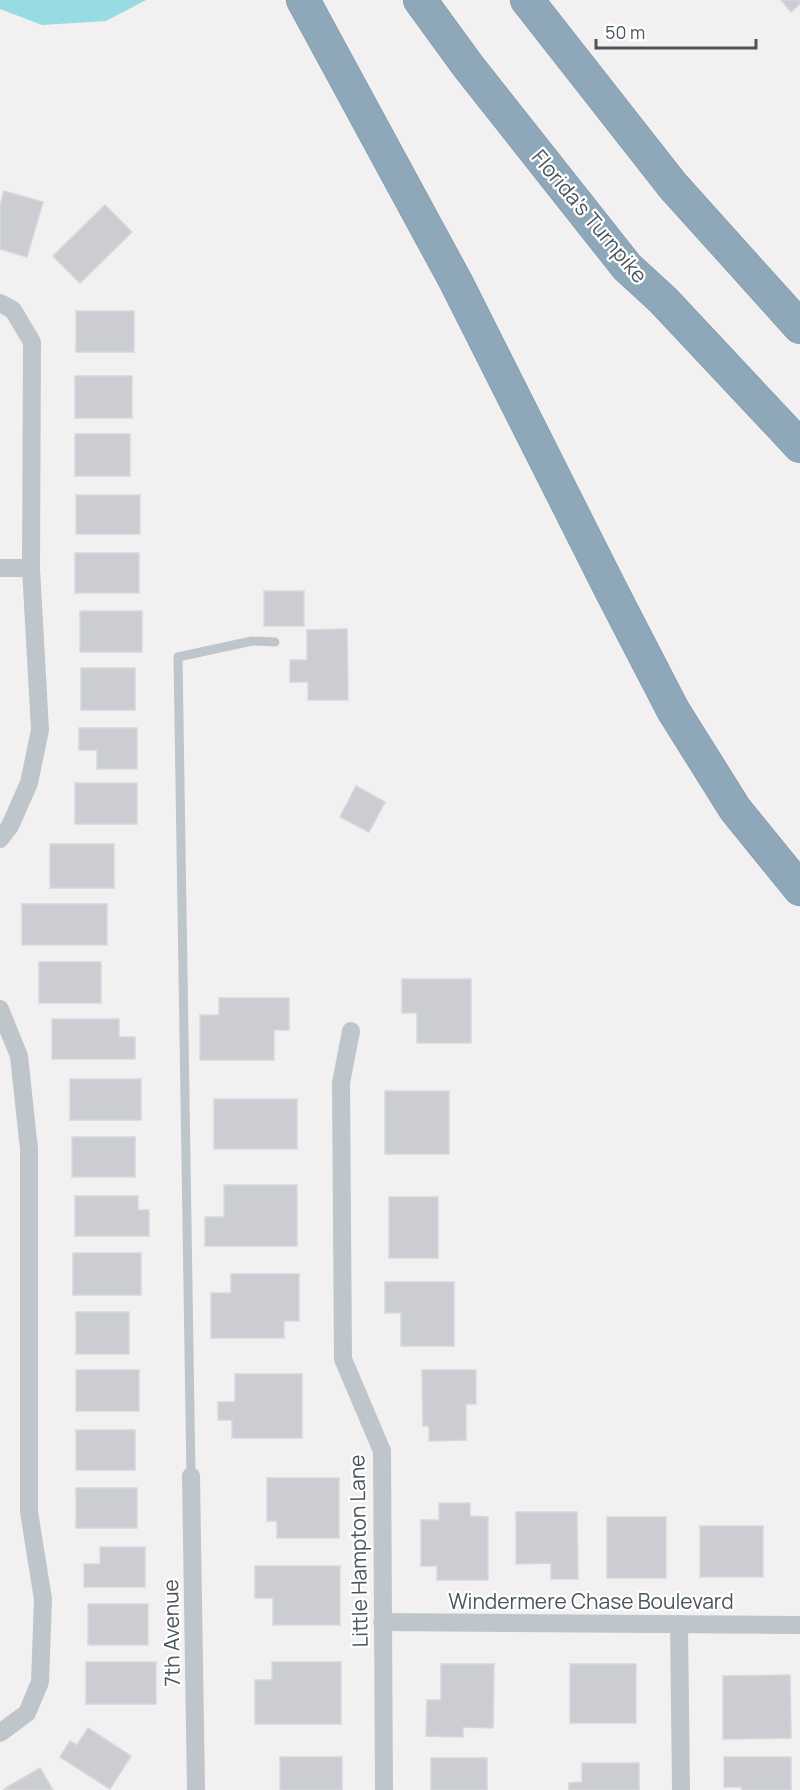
<svg xmlns="http://www.w3.org/2000/svg" width="800" height="1790" viewBox="0 0 800 1790" font-family="Manrope,sans-serif">
<style>
.water{fill:#96dce2}
.building{fill:#cbcdd2;stroke:#d5d7db;stroke-width:1.5}
.lines{fill:none;stroke-linecap:round;stroke-linejoin:round}
.highway-casing{stroke:#7993a5;stroke-width:34}
.lane{stroke:#bec6cb;stroke-width:9}
.street{stroke:#bec6cb;stroke-width:18}
.highway{stroke:#8ea8b9;stroke-width:33}
.labels{text-anchor:middle;dominant-baseline:central;stroke-width:4.5;stroke-linejoin:round;paint-order:stroke}
.street-label{font-size:21px;fill:#4a555c;stroke:#fff}
</style>
<rect width="100%" height="100%" fill="#f2f0f1"/>
<polygon class="water" points="0,0 146,0 106,21 42,25 0,9"/>
<g class="building">
<polygon points="781,0 800,0 800,4 791,12"/>
<polygon points="4,191 43,202 27,257 0,249 0,206"/>
<polygon points="105,205 132,232 80,283 53,256"/>
<rect x="76" y="311" width="58" height="41"/>
<rect x="75" y="376" width="57" height="42"/>
<rect x="75" y="434" width="55" height="42"/>
<rect x="76" y="495" width="64" height="39"/>
<rect x="75" y="553" width="64" height="40"/>
<rect x="264" y="591" width="40" height="35"/>
<rect x="80" y="611" width="62" height="41"/>
<polygon points="347,629 348,700 308,700 308,682 290,682 290,660 307,660 307,630"/>
<rect x="81" y="668" width="54" height="42"/>
<polygon points="79,728 137,728 137,769 97,769 97,750 79,750"/>
<rect x="75" y="783" width="62" height="41"/>
<polygon points="356,786 385,802 369,832 340,817"/>
<rect x="50" y="844" width="64" height="44"/>
<rect x="22" y="904" width="85" height="41"/>
<rect x="39" y="962" width="62" height="41"/>
<polygon points="402,979 471,979 471,1043 417,1043 417,1013 402,1013"/>
<polygon points="219,998 289,998 289,1030 274,1030 274,1060 200,1060 200,1015 219,1015"/>
<polygon points="52,1019 119,1019 119,1037 135,1037 135,1059 52,1059"/>
<rect x="70" y="1079" width="71" height="41"/>
<rect x="385" y="1091" width="64" height="63"/>
<rect x="214" y="1099" width="83" height="50"/>
<rect x="72" y="1137" width="63" height="40"/>
<polygon points="224,1185 297,1185 297,1246 205,1246 205,1217 224,1217"/>
<polygon points="75,1196 138,1196 138,1210 149,1210 149,1236 75,1236"/>
<rect x="389" y="1197" width="49" height="61"/>
<rect x="73" y="1253" width="68" height="42"/>
<polygon points="231,1274 299,1274 299,1321 284,1321 284,1338 211,1338 211,1293 231,1293"/>
<polygon points="385,1282 454,1282 454,1346 401,1346 401,1313 385,1313"/>
<rect x="76" y="1312" width="53" height="42"/>
<rect x="76" y="1370" width="63" height="41"/>
<polygon points="422,1370 476,1370 476,1404 466,1404 466,1440 429,1441 429,1426 423,1426"/>
<polygon points="235,1374 302,1374 302,1438 232,1438 232,1420 218,1420 218,1402 235,1402"/>
<rect x="76" y="1430" width="59" height="40"/>
<polygon points="267,1478 339,1478 339,1538 277,1538 277,1521 267,1521"/>
<rect x="76" y="1488" width="61" height="40"/>
<polygon points="439,1503 470,1503 470,1516 488,1517 488,1580 437,1580 437,1566 421,1566 421,1520 439,1520"/>
<polygon points="516,1512 577,1512 578,1579 551,1579 551,1563 516,1564"/>
<rect x="607" y="1517" width="59" height="61"/>
<rect x="700" y="1526" width="63" height="51"/>
<polygon points="100,1547 145,1547 145,1587 84,1587 84,1564 100,1564"/>
<polygon points="255,1566 340,1566 340,1625 273,1625 273,1598 255,1598"/>
<rect x="88" y="1604" width="60" height="41"/>
<rect x="86" y="1662" width="70" height="42"/>
<polygon points="272,1662 341,1662 341,1724 255,1724 255,1680 272,1680"/>
<polygon points="441,1664 494,1664 493,1728 463,1727 463,1737 426,1736 427,1700 441,1700"/>
<rect x="570" y="1664" width="66" height="59"/>
<polygon points="790,1675 791,1738 723,1739 723,1676"/>
<polygon points="88,1728 131,1756 110,1789 60,1757 70,1741 77,1745"/>
<rect x="280" y="1757" width="62" height="33"/>
<polygon points="724,1757 791,1757 791,1790 742,1790 742,1787 724,1787"/>
<rect x="431" y="1758" width="56" height="32"/>
<polygon points="582,1763 639,1763 639,1790 569,1790 569,1783 582,1782"/>
<polygon points="40,1768 53,1790 5,1790 4,1789"/>
</g>
<g class="lines">
<defs>
<g id="highway">
<polyline points="303,0 456,282 612,592 673,710 735,809 800,889"/>
<polyline points="420,0 468,66 627,267 663,300 800,446"/>
<polyline points="527,0 673,186 800,327"/>
</g>
</defs>
<use href="#highway" class="highway-casing"/>
<polyline class="lane" points="191,1476 178,657 252,641 275,642"/>
<g class="street">
<polyline points="0,303 13,310 32,342 31,568 40,730 29,783 10,826 0,839"/>
<polyline points="0,568 31,568"/>
<polyline points="0,1009 19,1056 29,1149 29,1512 43,1599 40,1682 27,1713 0,1733"/>
<polyline points="351,1031 341,1083 343,1359 382,1451 384,1790"/>
<polyline points="191,1476 196,1790"/>
<polyline points="382,1622 800,1625"/>
<polyline points="679,1624 681,1790"/>
</g>
<use href="#highway" class="highway"/>
</g>
<g class="labels">
<g class="street-label">
<text transform="translate(590 216) rotate(50)">Florida's Turnpike</text>
<text transform="translate(358 1551) rotate(-91)">Little Hampton Lane</text>
<text x="591" y="1601">Windermere Chase Boulevard</text>
<text transform="translate(171 1633) rotate(-91)">7th Avenue</text>
</g>
</g>
<path d="M596 39v9h160v-9" fill="none" stroke="#4a555c" stroke-width="3"/>
<text x="605" y="39" font-size="18" fill="#4a555c" stroke="#ffffff" stroke-width="4.5" paint-order="stroke">50 m</text>
</svg>
